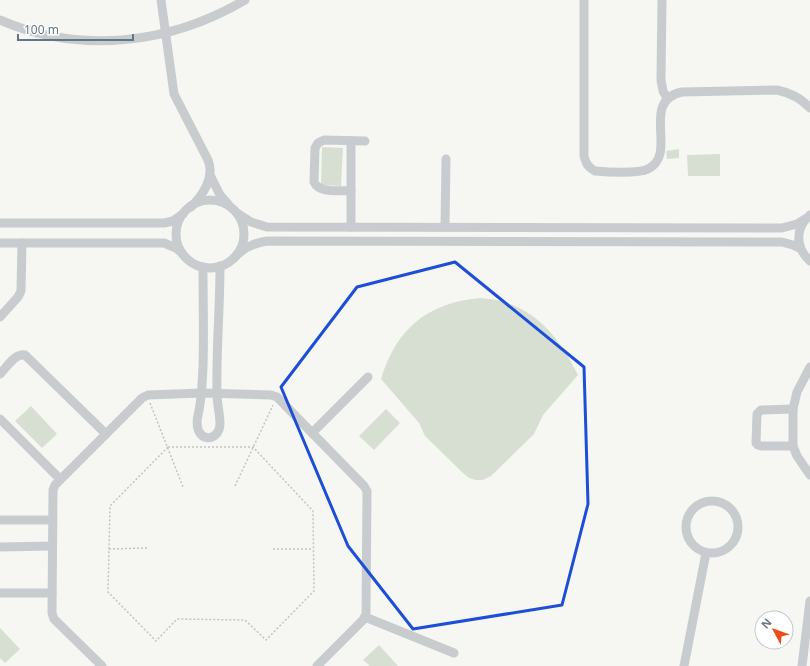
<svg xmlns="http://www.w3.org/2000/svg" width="810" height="666" viewBox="0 0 810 666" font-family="'Noto Sans',sans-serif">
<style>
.green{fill:#d7dfd3}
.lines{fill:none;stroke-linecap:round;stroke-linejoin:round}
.path{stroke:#c2c3c5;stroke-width:1.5;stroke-dasharray:2 2;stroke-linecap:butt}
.minor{stroke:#c9cccf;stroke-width:9}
.marked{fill:none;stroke:#1d4ed8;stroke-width:3;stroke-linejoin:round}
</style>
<rect width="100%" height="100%" fill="#f6f7f3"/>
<g class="green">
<polygon points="322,147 343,148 341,186 321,185"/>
<polygon points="679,149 679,158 667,159 666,151"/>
<polygon points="720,154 720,176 688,176 687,155"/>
<path d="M480,298C530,301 557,333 578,375L543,415L534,434L491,476L483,480H476L469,478L462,472L425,436L419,423L381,379C396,329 427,303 480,298Z"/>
<polygon points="31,406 57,434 42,448 15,421"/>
<polygon points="386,409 400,423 374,450 359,436"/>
<polygon points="0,628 20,649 5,663 0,658"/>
<polygon points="379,645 398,666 370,666 363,660"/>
</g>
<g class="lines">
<g class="path">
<polyline points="150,403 183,487"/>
<polygon points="168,447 253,447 313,511 314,591 266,640 245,620 177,619 156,641 108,592 110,506"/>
<polyline points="235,486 273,405"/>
<polyline points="109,549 147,548"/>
<polyline points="273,549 313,549"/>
</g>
<g class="minor">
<path d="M161,0L174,94L208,160C215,177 203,195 191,207"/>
<path d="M584,0V156C586,164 588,167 595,171C606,172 638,174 648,169C679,154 639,101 682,92L777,90C791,93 801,98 810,108"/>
<polyline points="662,0 661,80 663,91 667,98"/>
<path d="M0,20C81,55 170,44 245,0"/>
<polyline points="351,141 351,227"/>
<polyline points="210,175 220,195 228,204"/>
<path d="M351,191C339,190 320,194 314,182L315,148L318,143L324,140L365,141"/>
<circle cx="210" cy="234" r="34"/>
<polyline points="237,213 251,222 267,227 782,228 797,224 805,219"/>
<path d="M810,215C795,228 795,247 810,261"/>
<polyline points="0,223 164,223 173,221 183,214"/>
<polyline points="445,227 446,159"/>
<polyline points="0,243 164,243 176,248 182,253"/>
<path d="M234,258C243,248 253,243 267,241L782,242L793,245L800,248"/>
<path d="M203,267C203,300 204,334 203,367C202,383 202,399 198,415C192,443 219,444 220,424C220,414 217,404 217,394C216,351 220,309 220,266"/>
<polyline points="0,317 18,297 21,291 22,243"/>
<polyline points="810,367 797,392 793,409 793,446 797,456 810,475"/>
<path d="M0,374C7,367 15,353 25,355L106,434"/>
<polyline points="793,409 761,410 757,414 756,443 758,445 761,446 793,446"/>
<polyline points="0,419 60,479"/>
<polyline points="312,433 368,377"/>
<circle cx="712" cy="527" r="26"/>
<polyline points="0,520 52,520"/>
<polyline points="0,547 52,546"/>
<polyline points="0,593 52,593"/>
<polyline points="365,617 454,653"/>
<polyline points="102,666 54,619 52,613 53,490 55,485 142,398 148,395 202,393 271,395 277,397 364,486 367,491 366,614 363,620 317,666"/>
<polyline points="684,666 706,553"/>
<polyline points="802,666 810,601"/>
</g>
</g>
<path class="marked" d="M455,262L584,367L588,504L562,605L413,629L348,546L281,387L357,287Z"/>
<g transform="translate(774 630) rotate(311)"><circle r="19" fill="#ffffff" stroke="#c1c8cf"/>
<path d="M0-3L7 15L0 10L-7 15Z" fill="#f04c19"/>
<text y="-6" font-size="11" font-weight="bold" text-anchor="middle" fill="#637686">N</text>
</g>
<path d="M18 34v6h115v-6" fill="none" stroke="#637686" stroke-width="2"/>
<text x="24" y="34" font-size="12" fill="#637686" stroke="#ffffff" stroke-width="3" paint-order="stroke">100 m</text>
</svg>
